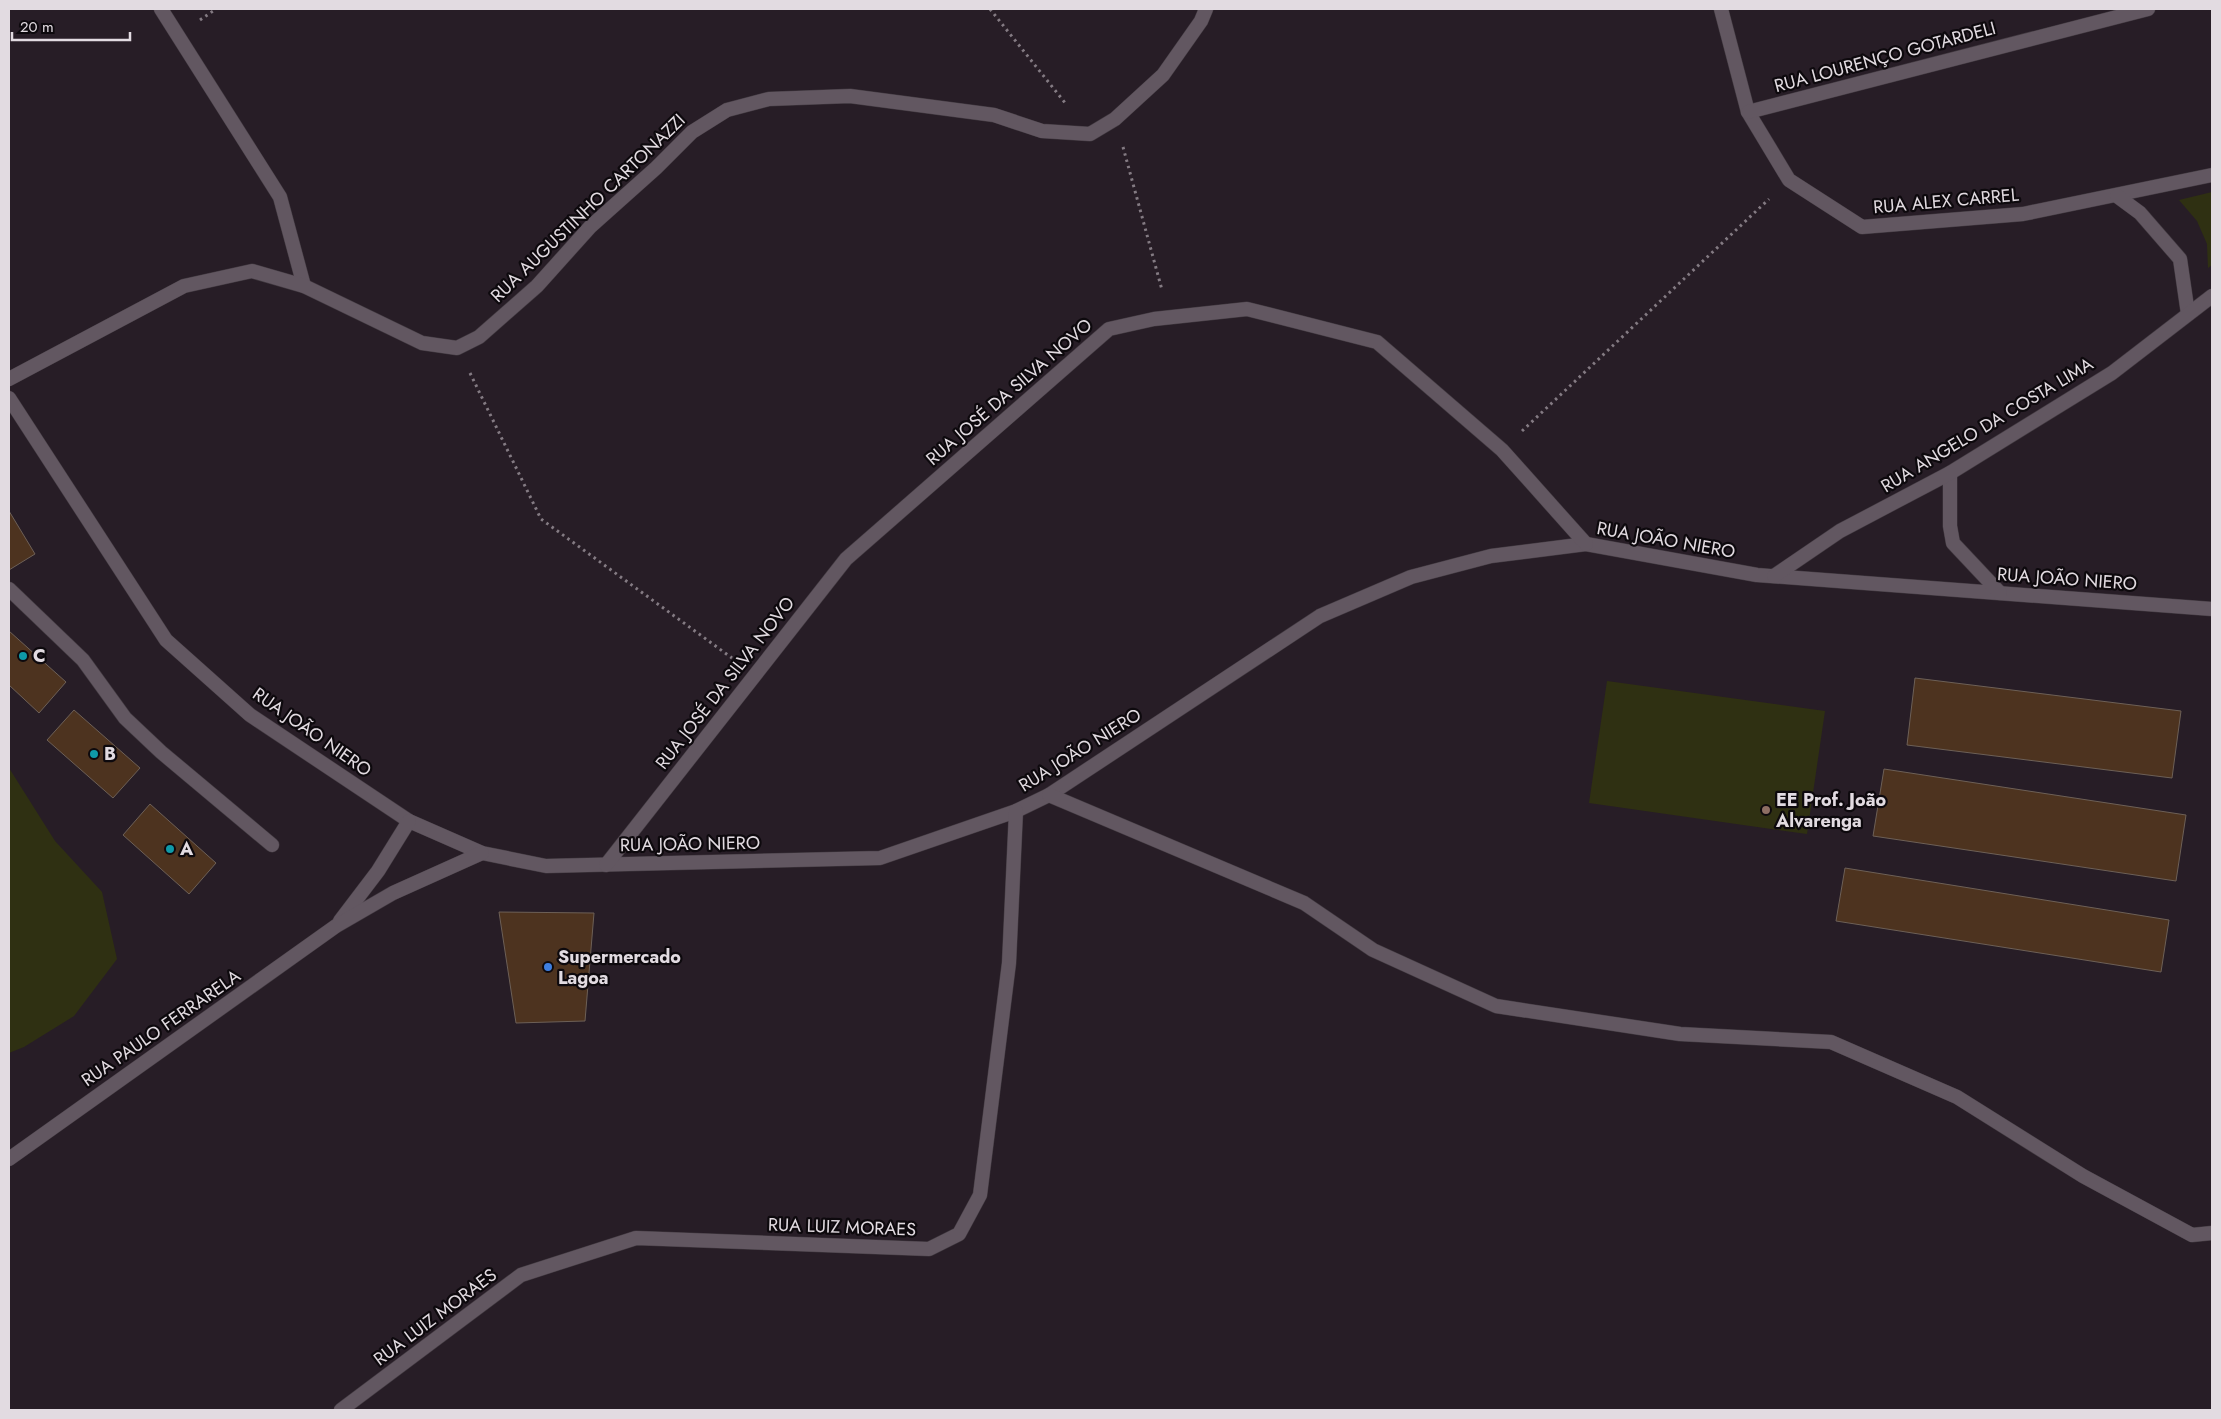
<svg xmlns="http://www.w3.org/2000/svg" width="2221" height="1419" viewBox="0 0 2221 1419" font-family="Jost,sans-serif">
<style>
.green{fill:#2f3012}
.building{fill:#4d331f;stroke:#6d6057}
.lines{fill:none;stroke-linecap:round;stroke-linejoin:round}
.minor-casing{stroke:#423a41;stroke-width:15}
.path{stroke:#847b83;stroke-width:3;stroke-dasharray:2.5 4;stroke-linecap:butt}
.minor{stroke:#625761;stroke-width:14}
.culture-dot{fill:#0f9aa8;stroke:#0d090d;stroke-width:2}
.education-dot{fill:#8d6e63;stroke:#0d090d;stroke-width:2}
.shop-dot{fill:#3f7fe0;stroke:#0d090d;stroke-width:2}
.labels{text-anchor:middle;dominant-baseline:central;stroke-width:4.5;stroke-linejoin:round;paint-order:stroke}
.street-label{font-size:18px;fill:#e2dbe1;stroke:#0d090d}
.poi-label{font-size:18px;font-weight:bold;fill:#e2dbe1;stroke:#0d090d;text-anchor:start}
</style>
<rect width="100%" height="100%" fill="#271d26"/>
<g class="green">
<polygon points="2212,192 2212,265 2208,268 2207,244 2197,221 2179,200"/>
<polygon points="1607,681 1825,711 1807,834 1589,803"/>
<polygon points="9,768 55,841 102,892 117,959 74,1016 24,1047 9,1053"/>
</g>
<g class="building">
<polygon points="9,511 35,554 9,570"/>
<polygon points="9,631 66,682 39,713 9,685"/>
<polygon points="1915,678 2181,711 2172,778 1907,745"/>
<polygon points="74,710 140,768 113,798 47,740"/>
<polygon points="1884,769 2186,815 2176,881 1873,836"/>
<polygon points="150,804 216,863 189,894 123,835"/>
<polygon points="1845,868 2169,920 2161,972 1836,921"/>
<polygon points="499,912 594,913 585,1021 516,1023"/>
</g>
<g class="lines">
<defs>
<g id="minor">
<polyline points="161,9 280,197 304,286"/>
<polyline points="1721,9 1748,112 1789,180 1862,227 2023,214 2212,175"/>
<polyline points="1748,112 2148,9"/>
<polyline points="2117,196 2140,213 2180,259 2188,314"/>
<polyline points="9,379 184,286 252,271 304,286 422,343 457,348 479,337 537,286 590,227 656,168 692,132 727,110 769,99 850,96 994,115 1042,131 1090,134 1115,119 1163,75 1201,21 1206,9"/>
<polyline points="9,398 166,640 250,715 409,821 482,853 546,866 880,858 1016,811 1049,795 1320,616 1411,577 1491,556 1586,544 1757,575 2212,609"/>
<polyline points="1950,473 1950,526 1953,543 2000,593"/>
<polyline points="1774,576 1840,531 1950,473 2112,373 2212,296"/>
<polyline points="9,589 83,660 125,718 161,752 272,845"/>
<polyline points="1049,795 1304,903 1373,950 1496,1006 1680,1034 1831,1042 1957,1097 2083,1176 2192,1235 2212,1233"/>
<polyline points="606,865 846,559 1109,329 1154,319 1247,309 1377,342 1502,450 1586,544"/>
<polyline points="340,921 378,871 409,821"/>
<polyline points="9,1159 336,926 393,893 482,853"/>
<polyline points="341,1410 521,1275 636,1238 929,1249 959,1234 980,1195 1009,963 1016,811"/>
</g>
</defs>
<use href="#minor" class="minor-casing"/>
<g class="path">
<polyline points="990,9 1066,104"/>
<polyline points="200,20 216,9"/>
<polyline points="1123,147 1162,290"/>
<polyline points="470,373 541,519 732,658"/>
<polyline points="1522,431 1769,199"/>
</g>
<use href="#minor" class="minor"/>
</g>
<g class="culture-dot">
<circle cx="23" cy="656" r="5"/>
<circle cx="94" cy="754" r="5"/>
<circle cx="170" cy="849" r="5"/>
</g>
<circle class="education-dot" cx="1766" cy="810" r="5"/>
<circle class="shop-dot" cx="548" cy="967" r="5"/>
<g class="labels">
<g class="street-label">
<text transform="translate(1885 57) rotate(-15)">RUA LOURENÇO GOTARDELI</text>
<text transform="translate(1946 201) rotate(-5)">RUA ALEX CARREL</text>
<text transform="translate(588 208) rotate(-44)">RUA AUGUSTINHO CARTONAZZI</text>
<text transform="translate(1009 392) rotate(-41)">RUA JOSÉ DA SILVA NOVO</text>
<text transform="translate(1987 425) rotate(-31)">RUA ANGELO DA COSTA LIMA</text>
<text transform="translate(1666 540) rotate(10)">RUA JOÃO NIERO</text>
<text transform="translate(2067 579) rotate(4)">RUA JOÃO NIERO</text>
<text transform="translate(725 683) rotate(-52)">RUA JOSÉ DA SILVA NOVO</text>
<text transform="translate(312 732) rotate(35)">RUA JOÃO NIERO</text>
<text transform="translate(1080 750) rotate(-32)">RUA JOÃO NIERO</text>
<text transform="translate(690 844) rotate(-1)">RUA JOÃO NIERO</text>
<text transform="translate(161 1028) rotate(-35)">RUA PAULO FERRARELA</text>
<text transform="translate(842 1227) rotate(2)">RUA LUIZ MORAES</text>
<text transform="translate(435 1317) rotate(-37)">RUA LUIZ MORAES</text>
</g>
<g class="poi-label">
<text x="33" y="656">C</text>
<text x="104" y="754">B</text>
<text x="1776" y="800">EE Prof. João<tspan x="1776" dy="21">Alvarenga</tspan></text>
<text x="180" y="849">A</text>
<text x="558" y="957">Supermercado<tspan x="558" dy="21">Lagoa</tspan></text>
</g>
</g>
<rect width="2221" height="1419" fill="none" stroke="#e2dbe1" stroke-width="20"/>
<path d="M12 32v8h118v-8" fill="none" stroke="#e2dbe1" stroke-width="2.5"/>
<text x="20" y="32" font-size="15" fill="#e2dbe1" stroke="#0d090d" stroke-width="4" paint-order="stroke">20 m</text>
</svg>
